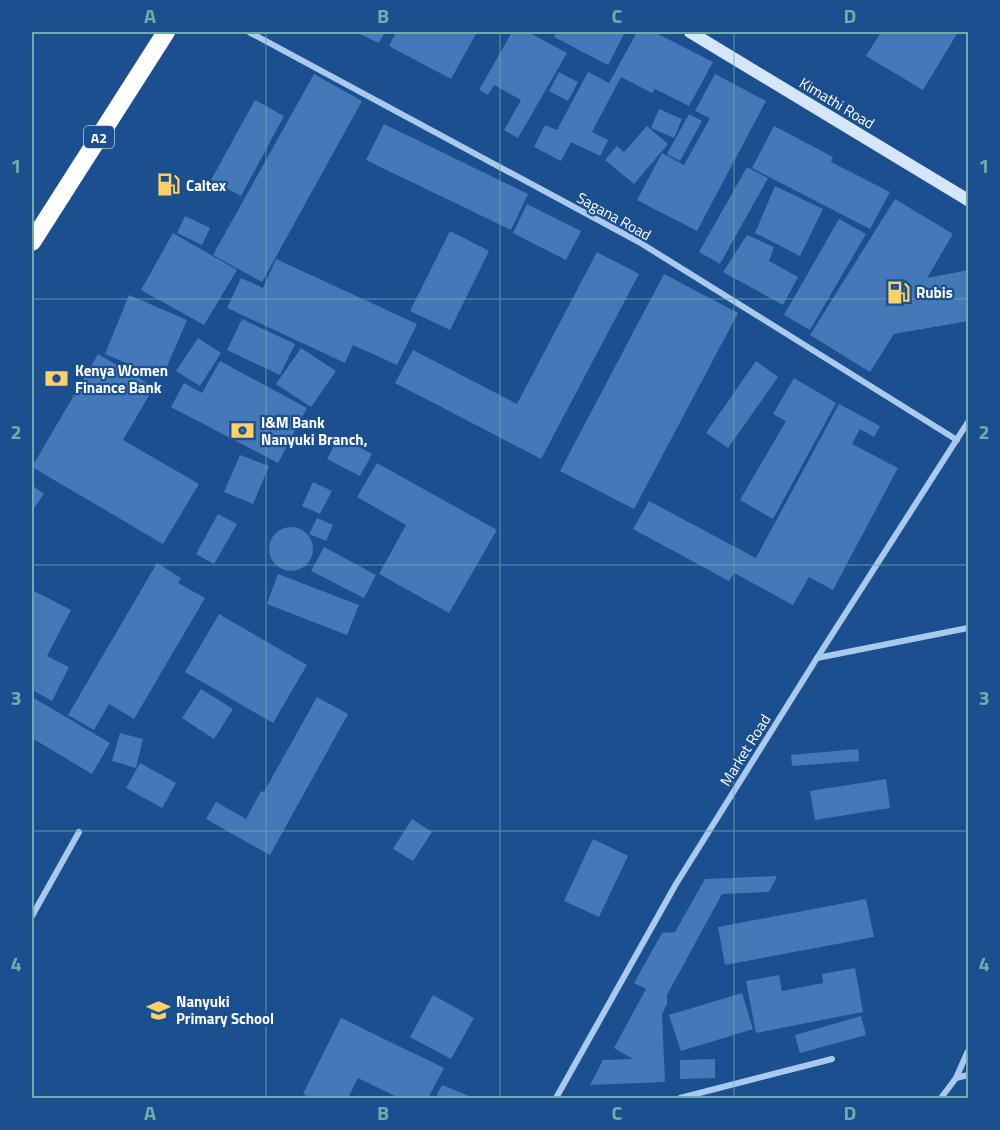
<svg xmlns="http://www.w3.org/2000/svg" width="1000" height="1130" viewBox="0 0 1000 1130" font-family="'Titillium Web',sans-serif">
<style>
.building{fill:#4478b7}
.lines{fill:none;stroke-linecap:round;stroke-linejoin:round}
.street{stroke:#a9c9ee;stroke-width:6}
.secondary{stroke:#d6e6fa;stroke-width:12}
.highway{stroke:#fff;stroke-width:18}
.grid{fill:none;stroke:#6fada8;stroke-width:1.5;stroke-opacity:0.55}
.labels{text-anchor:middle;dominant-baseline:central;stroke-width:4.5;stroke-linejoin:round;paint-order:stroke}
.shield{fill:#1b4f8f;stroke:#bbcadd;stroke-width:1.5}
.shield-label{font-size:14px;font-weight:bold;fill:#fff}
.street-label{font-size:15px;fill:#fff;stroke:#1b4f8f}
.poi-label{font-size:15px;font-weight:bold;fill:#fff;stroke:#1b4f8f;text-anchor:start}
.neatline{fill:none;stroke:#6fada8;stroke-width:2}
.grid-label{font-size:20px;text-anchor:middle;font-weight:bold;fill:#6fada8}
</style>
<rect width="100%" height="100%" fill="#1b4f8f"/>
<g class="building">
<polygon points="355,32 385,32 379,43"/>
<polygon points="396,32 477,32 451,79 389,46"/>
<polygon points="512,32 528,32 567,53 518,138 504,130 521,100 494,85 488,95 479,90"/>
<polygon points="556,32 625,32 608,65 554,37"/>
<polygon points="637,32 654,32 713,62 689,106 655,89 652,93 621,77 592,132 608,140 600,156 571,142 561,161 534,147 545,125 557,130 588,72 609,83"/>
<polygon points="881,32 958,32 923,90 866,56"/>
<polygon points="559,72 578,82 568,101 549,91"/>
<polygon points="314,74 362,101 262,282 213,255"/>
<polygon points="715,74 766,101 697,231 637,200 662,153 684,165 710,118 695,111"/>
<polygon points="255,100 284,116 241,196 211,180"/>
<polygon points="659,109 682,119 674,138 651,128"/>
<polygon points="689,114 702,121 680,161 667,154"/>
<polygon points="384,124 528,194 511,230 366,160"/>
<polygon points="647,126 668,144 634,184 605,160 617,146 624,152"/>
<polygon points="774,126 833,157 831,162 890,192 870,229 752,168"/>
<polygon points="747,167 768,178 720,264 699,252"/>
<polygon points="775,186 823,209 800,256 755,233"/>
<polygon points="895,199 953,234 927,278 968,270 968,321 894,334 870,372 810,335"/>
<polygon points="527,204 581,231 566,260 513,233"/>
<polygon points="185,216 210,228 202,245 177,233"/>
<polygon points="839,219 866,234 810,330 784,315"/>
<polygon points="450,231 489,251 450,330 410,311"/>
<polygon points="173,233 237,270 204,325 141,290"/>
<polygon points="747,235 774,247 769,261 798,277 783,305 723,272"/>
<polygon points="597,252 639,274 541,459 395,383 413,350 517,404"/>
<polygon points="276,259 417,324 397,365 353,345 345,363 227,308 241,278 263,288"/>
<polygon points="664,274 738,313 634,509 560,471"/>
<polygon points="129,295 187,320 162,378 105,354"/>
<polygon points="242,319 295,344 280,375 227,350"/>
<polygon points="198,338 221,353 200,386 176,371"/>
<polygon points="301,348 336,371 311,407 276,384"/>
<polygon points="98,354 154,387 123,440 199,484 163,544 32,467"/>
<polygon points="220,361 307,408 278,463 171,407 184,383 202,393"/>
<polygon points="756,361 778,377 728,448 706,433"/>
<polygon points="794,378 836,403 773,519 740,500 786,421 773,414"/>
<polygon points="839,404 880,426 874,437 860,429 852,444 898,468 833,590 809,577 793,605 734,573 729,581 633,529 649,501 756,558"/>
<polygon points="339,436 372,454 360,476 327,459"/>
<polygon points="240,455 269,466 253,504 224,492"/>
<polygon points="377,463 497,530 449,613 379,574 406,525 357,497"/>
<polygon points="313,482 332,491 320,514 302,506"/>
<polygon points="32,485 44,494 34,508 32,506"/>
<polygon points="218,514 237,524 214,564 196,554"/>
<polygon points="317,518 333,525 326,541 309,534"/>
<circle cx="291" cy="549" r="22"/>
<polygon points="324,547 376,575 364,598 311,571"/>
<polygon points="157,563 181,578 178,583 205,598 134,719 109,704 94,730 68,715"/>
<polygon points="278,574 359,605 347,635 267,604"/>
<polygon points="32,590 71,610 47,656 69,667 52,701 32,690"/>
<polygon points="219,614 307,665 273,723 185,672"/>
<polygon points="201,689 233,709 214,739 182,718"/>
<polygon points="32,697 110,743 92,774 32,738"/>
<polygon points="317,697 348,714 270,855 206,819 216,802 246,819 261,791 264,792"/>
<polygon points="120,733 143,739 136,768 112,761"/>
<polygon points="858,749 859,761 792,766 791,755"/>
<polygon points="140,763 176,783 162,808 126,788"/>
<polygon points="886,779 890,808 815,820 810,791"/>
<polygon points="412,819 432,832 413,861 393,849"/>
<polygon points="593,839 628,856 599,917 564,901"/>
<polygon points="777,876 769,892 722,894 667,995 667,1004 662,1014 665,1082 590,1085 603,1060 633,1059 614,1048 646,989 634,983 662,933 675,932 705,879"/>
<polygon points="866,899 874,937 725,965 718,927"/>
<polygon points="855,968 863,1012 756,1033 746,981 779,975 782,991 823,983 822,974"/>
<polygon points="742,993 753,1029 681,1051 669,1015"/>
<polygon points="433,995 474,1018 451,1059 410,1037"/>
<polygon points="861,1016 866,1035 800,1053 795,1035"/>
<polygon points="341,1018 444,1068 428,1098 399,1098 358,1078 348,1098 311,1098 303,1094"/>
<polygon points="715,1059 715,1078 680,1079 680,1060"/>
<polygon points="442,1085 474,1098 435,1098"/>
</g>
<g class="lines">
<g class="street">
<polyline points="249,32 639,242 957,440"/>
<polyline points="817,658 968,628"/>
<polyline points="32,916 79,832"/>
<polyline points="956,1078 968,1075"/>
<polyline points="556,1098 676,884 817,658 968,422"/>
<polyline points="680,1098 832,1059"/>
<polyline points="941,1098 956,1078 968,1051"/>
</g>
<polyline class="secondary" points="690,32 968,200"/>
<polyline class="highway" points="32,242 166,32"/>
</g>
<path class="grid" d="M266,32V1098M500,32V1098M734,32V1098M32,299H968M32,565H968M32,831H968"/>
<defs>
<symbol id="fuel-bare" viewBox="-9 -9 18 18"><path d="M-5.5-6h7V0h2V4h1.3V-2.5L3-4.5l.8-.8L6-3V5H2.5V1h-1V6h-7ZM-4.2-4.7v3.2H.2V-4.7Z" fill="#ffd166" stroke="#1b4f8f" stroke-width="2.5" paint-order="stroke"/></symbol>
<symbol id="bank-bare" viewBox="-9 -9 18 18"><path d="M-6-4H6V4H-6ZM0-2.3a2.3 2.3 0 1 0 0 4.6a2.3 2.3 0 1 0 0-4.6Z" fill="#ffd166" stroke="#1b4f8f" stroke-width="2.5" paint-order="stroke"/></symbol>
<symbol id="school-bare" viewBox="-9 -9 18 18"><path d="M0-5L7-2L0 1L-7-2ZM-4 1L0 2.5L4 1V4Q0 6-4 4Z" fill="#ffd166" stroke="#1b4f8f" stroke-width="2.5" paint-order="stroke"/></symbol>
</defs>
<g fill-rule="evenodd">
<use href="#fuel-bare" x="152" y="168" width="33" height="33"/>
<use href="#fuel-bare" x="882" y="276" width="33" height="33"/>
<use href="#bank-bare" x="40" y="362" width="33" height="33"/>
<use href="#bank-bare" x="226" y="414" width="33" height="33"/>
<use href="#school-bare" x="142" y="994" width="33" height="33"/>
</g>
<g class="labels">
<rect class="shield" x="84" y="126" width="30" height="22" rx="4.5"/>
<g class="shield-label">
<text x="99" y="137">A2</text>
</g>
<g class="street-label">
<text transform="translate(837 103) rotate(31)">Kimathi Road</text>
<text transform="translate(614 216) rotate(29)">Sagana Road</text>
<text transform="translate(745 750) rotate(-58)">Market Road</text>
</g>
<g class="poi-label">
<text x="186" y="185">Caltex</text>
<text x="916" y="292">Rubis</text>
<text x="75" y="370">Kenya Women<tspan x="75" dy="17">Finance Bank</tspan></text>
<text x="261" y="422">I&amp;M Bank<tspan x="261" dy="17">Nanyuki Branch,</tspan></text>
<text x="176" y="1001">Nanyuki<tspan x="176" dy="17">Primary School</tspan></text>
</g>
</g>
<rect width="1000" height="1130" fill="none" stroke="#1b4f8f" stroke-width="66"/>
<rect x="33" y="33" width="934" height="1064" class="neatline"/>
<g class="grid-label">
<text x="150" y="23">A</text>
<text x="383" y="23">B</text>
<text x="617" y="23">C</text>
<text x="850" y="23">D</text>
<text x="16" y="173">1</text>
<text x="984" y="173">1</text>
<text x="16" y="439">2</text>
<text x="984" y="439">2</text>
<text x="16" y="705">3</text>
<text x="984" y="705">3</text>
<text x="16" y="971">4</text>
<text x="984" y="971">4</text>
<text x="150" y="1120">A</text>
<text x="383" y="1120">B</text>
<text x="617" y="1120">C</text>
<text x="850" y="1120">D</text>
</g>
</svg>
